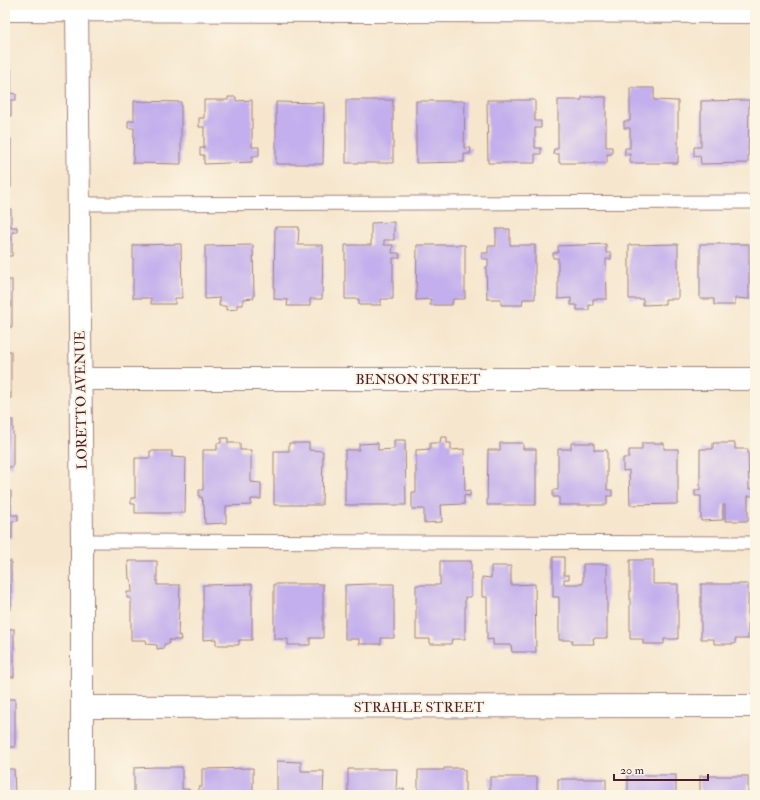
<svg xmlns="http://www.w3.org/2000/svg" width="760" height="800" viewBox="0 0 760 800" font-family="'IM FELL Double Pica',serif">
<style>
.building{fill:#c3afed}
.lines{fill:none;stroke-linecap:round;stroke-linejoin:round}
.lane-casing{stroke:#a0827c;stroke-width:15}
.street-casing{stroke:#a0827c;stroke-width:24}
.lane{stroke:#fff;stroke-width:13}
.street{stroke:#fff;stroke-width:22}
.labels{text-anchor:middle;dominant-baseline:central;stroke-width:4;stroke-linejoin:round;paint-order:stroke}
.street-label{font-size:14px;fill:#4a1f2b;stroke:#fcf5e5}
</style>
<rect width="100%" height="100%" fill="#fcf5e5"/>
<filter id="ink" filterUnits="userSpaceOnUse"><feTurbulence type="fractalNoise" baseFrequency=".025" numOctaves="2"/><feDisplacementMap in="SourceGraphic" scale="8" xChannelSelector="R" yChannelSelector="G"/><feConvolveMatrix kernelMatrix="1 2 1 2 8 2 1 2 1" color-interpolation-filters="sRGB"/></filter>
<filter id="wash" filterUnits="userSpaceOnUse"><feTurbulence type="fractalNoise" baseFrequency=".012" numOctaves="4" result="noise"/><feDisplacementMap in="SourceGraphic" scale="16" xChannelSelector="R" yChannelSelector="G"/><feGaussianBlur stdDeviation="0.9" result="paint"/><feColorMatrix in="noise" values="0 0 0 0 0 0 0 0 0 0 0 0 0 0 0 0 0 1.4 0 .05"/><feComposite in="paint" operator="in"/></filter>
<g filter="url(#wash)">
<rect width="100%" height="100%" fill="#f6e6cd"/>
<g id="blocks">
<g class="building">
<polygon points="5,69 11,69 11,93 16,94 16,100 11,100 11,116 5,116"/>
<polygon points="630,88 654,88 654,100 678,101 678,163 630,163 630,154 625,155 625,148 630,148 630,128 624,128 624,121 630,121"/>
<polygon points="228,97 236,97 236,101 252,100 252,147 259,147 259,156 252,156 252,162 204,164 204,155 200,155 200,148 204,148 204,127 199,127 199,118 204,118 204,100 228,100"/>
<polygon points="582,97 606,97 606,147 612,147 612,154 607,154 607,163 559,163 559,154 553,154 554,149 558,149 558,100 582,100"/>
<rect x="346" y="100" width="47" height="63"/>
<polygon points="487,100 535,100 535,121 541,121 541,128 535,128 535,148 541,148 541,154 535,154 535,163 488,163"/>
<polygon points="749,100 748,163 701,164 700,155 694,156 694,147 701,147 701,101"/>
<polygon points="134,101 181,102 181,164 133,163 134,128 128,128 128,121 134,121"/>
<polygon points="416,101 465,101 464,148 471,148 470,154 464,154 464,162 416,163"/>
<polygon points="276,102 324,103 323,164 276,164"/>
<rect x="5" y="139" width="6" height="48"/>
<polygon points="5,209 11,209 11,227 17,227 17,232 12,232 12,256 5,256"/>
<polygon points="394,222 394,240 384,240 384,245 393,245 392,253 399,253 400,258 393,258 393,299 381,299 381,305 359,305 359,299 345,299 345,245 371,245 371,223"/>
<polygon points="275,227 299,227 298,245 323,245 322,299 310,299 310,306 287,306 288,300 274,299"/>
<polygon points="496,229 510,229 510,245 535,245 535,299 523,299 522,305 501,305 501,299 487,299 486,267 488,267 488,259 482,259 482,253 488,253 488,246 496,246"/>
<polygon points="181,244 182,298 175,298 175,304 151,304 151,298 133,298 133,245"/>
<polygon points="606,244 606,253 611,253 611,259 606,259 607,299 593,299 593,305 589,305 589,310 577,310 577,305 571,305 571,298 558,299 558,258 553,258 553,253 558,253 558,246"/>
<polygon points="678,244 678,299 665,299 665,304 643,305 643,299 629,299 629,245"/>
<polygon points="700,244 749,244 749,299 735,298 735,305 714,305 714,299 700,299"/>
<polygon points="253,245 254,298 243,299 243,305 237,305 237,309 226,310 226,306 219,306 220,298 205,299 205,246"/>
<polygon points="417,245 465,245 465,299 453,299 452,305 430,305 431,299 416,300"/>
<rect x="5" y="280" width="7" height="47"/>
<rect x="5" y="351" width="6" height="47"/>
<rect x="5" y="420" width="8" height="47"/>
<polygon points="441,437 447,437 447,443 451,443 451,450 464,449 465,491 470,490 470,496 464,495 464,504 441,505 442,522 424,523 424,509 412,509 412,492 416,492 416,450 430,449 430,443 440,443"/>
<polygon points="221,438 228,438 228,443 240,443 240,450 251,450 251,482 261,483 261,499 251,499 251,505 226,506 226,523 205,524 204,505 203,505 202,497 199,497 199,490 203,490 203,450 217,450 217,443 221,443"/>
<polygon points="394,440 405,440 406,505 345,505 345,450 359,450 359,444 378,443 378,450 394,449"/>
<polygon points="289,443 309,443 309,450 323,451 322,505 274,505 274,451 289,451"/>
<polygon points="500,443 523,443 523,449 536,449 536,505 487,505 488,450 500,450"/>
<polygon points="571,443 594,443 594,450 607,450 607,490 612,490 612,496 607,496 607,505 559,505 559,497 553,497 553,490 558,490 558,449 571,449"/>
<polygon points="642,443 664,443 664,449 678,449 678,504 630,505 629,470 623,471 623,458 629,458 629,450 642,450"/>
<polygon points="713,443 735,443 735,449 748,449 749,489 754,489 753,496 748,496 748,521 725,521 725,505 723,505 723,520 701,521 701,496 695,496 695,490 700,490 700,449 713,449"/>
<polygon points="150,451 172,451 172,457 186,458 185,513 135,513 135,504 131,504 131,498 135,498 135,458 150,458"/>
<polygon points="5,491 11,491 11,515 18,515 18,521 12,521 12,538 5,538"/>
<polygon points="553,557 564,557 564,575 569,575 569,579 564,579 564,584 583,584 583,564 607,564 607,638 593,638 594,644 572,644 573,640 559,640 559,597 553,597"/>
<polygon points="630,560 653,560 653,584 678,584 678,639 664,639 664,644 643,644 643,639 630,639"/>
<rect x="5" y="561" width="6" height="48"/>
<polygon points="128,561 157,561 157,585 180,585 178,636 180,635 181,640 169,640 169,644 164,644 164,648 157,649 157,645 147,644 146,640 131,640 131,598 127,598 127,592 132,592 131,579 129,579"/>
<polygon points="440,561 471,561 471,597 465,597 465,639 452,639 451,644 430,644 430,639 416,639 416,585 440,585"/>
<polygon points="491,566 511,566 511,585 535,584 536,652 512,652 511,645 493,645 493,639 487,640 487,597 482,597 482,577 491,578"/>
<polygon points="252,584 252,640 239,640 239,645 216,645 216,639 203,640 203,585"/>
<polygon points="274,584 323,584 323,638 310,638 310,645 288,645 288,639 274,639"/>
<polygon points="369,584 394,584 394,638 381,638 381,644 359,644 359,639 345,639 345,585"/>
<polygon points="701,584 748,584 748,639 735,639 735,644 714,644 714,639 701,639"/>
<rect x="5" y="629" width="9" height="48"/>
<rect x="5" y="699" width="10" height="48"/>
<polygon points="277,761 301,762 301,771 324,771 323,795 271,795 272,793 277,793"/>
<polygon points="155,767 182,767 182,789 189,789 189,795 134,795 134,768"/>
<polygon points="253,768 253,795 199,795 199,787 202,787 202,769"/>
<polygon points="444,768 462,768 462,770 465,770 465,795 418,795 418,770 444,770"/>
<polygon points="5,769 14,769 15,795 5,795"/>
<polygon points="348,769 397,769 396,789 404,789 404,795 348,795"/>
<rect x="628" y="775" width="48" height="20"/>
<rect x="700" y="776" width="48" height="19"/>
<rect x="490" y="777" width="47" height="18"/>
<rect x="558" y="779" width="48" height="16"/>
</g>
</g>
</g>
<g filter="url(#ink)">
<use href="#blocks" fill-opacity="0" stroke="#a0827c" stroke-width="1"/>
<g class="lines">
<defs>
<g id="lane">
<polyline points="80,204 755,202"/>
<polyline points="82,541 755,543"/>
</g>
<g id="street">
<polyline points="77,5 82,541 82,795"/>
<polyline points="5,10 755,12"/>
<polyline points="81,379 755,379"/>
<polyline points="82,707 755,706"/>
</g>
</defs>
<use href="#lane" class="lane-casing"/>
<use href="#street" class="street-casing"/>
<use href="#lane" class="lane"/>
<use href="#street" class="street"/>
</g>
</g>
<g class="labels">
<g class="street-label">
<text x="418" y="379">BENSON STREET</text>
<text transform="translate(81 400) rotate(-91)">LORETTO AVENUE</text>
<text x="419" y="707">STRAHLE STREET</text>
</g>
</g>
<rect width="760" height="800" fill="none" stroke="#fcf5e5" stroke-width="20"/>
<path d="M614 774v6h94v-6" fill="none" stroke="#4a1f2b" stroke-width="2"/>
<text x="620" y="774" font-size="12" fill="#4a1f2b" stroke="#fcf5e5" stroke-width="3" paint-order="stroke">20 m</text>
</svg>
